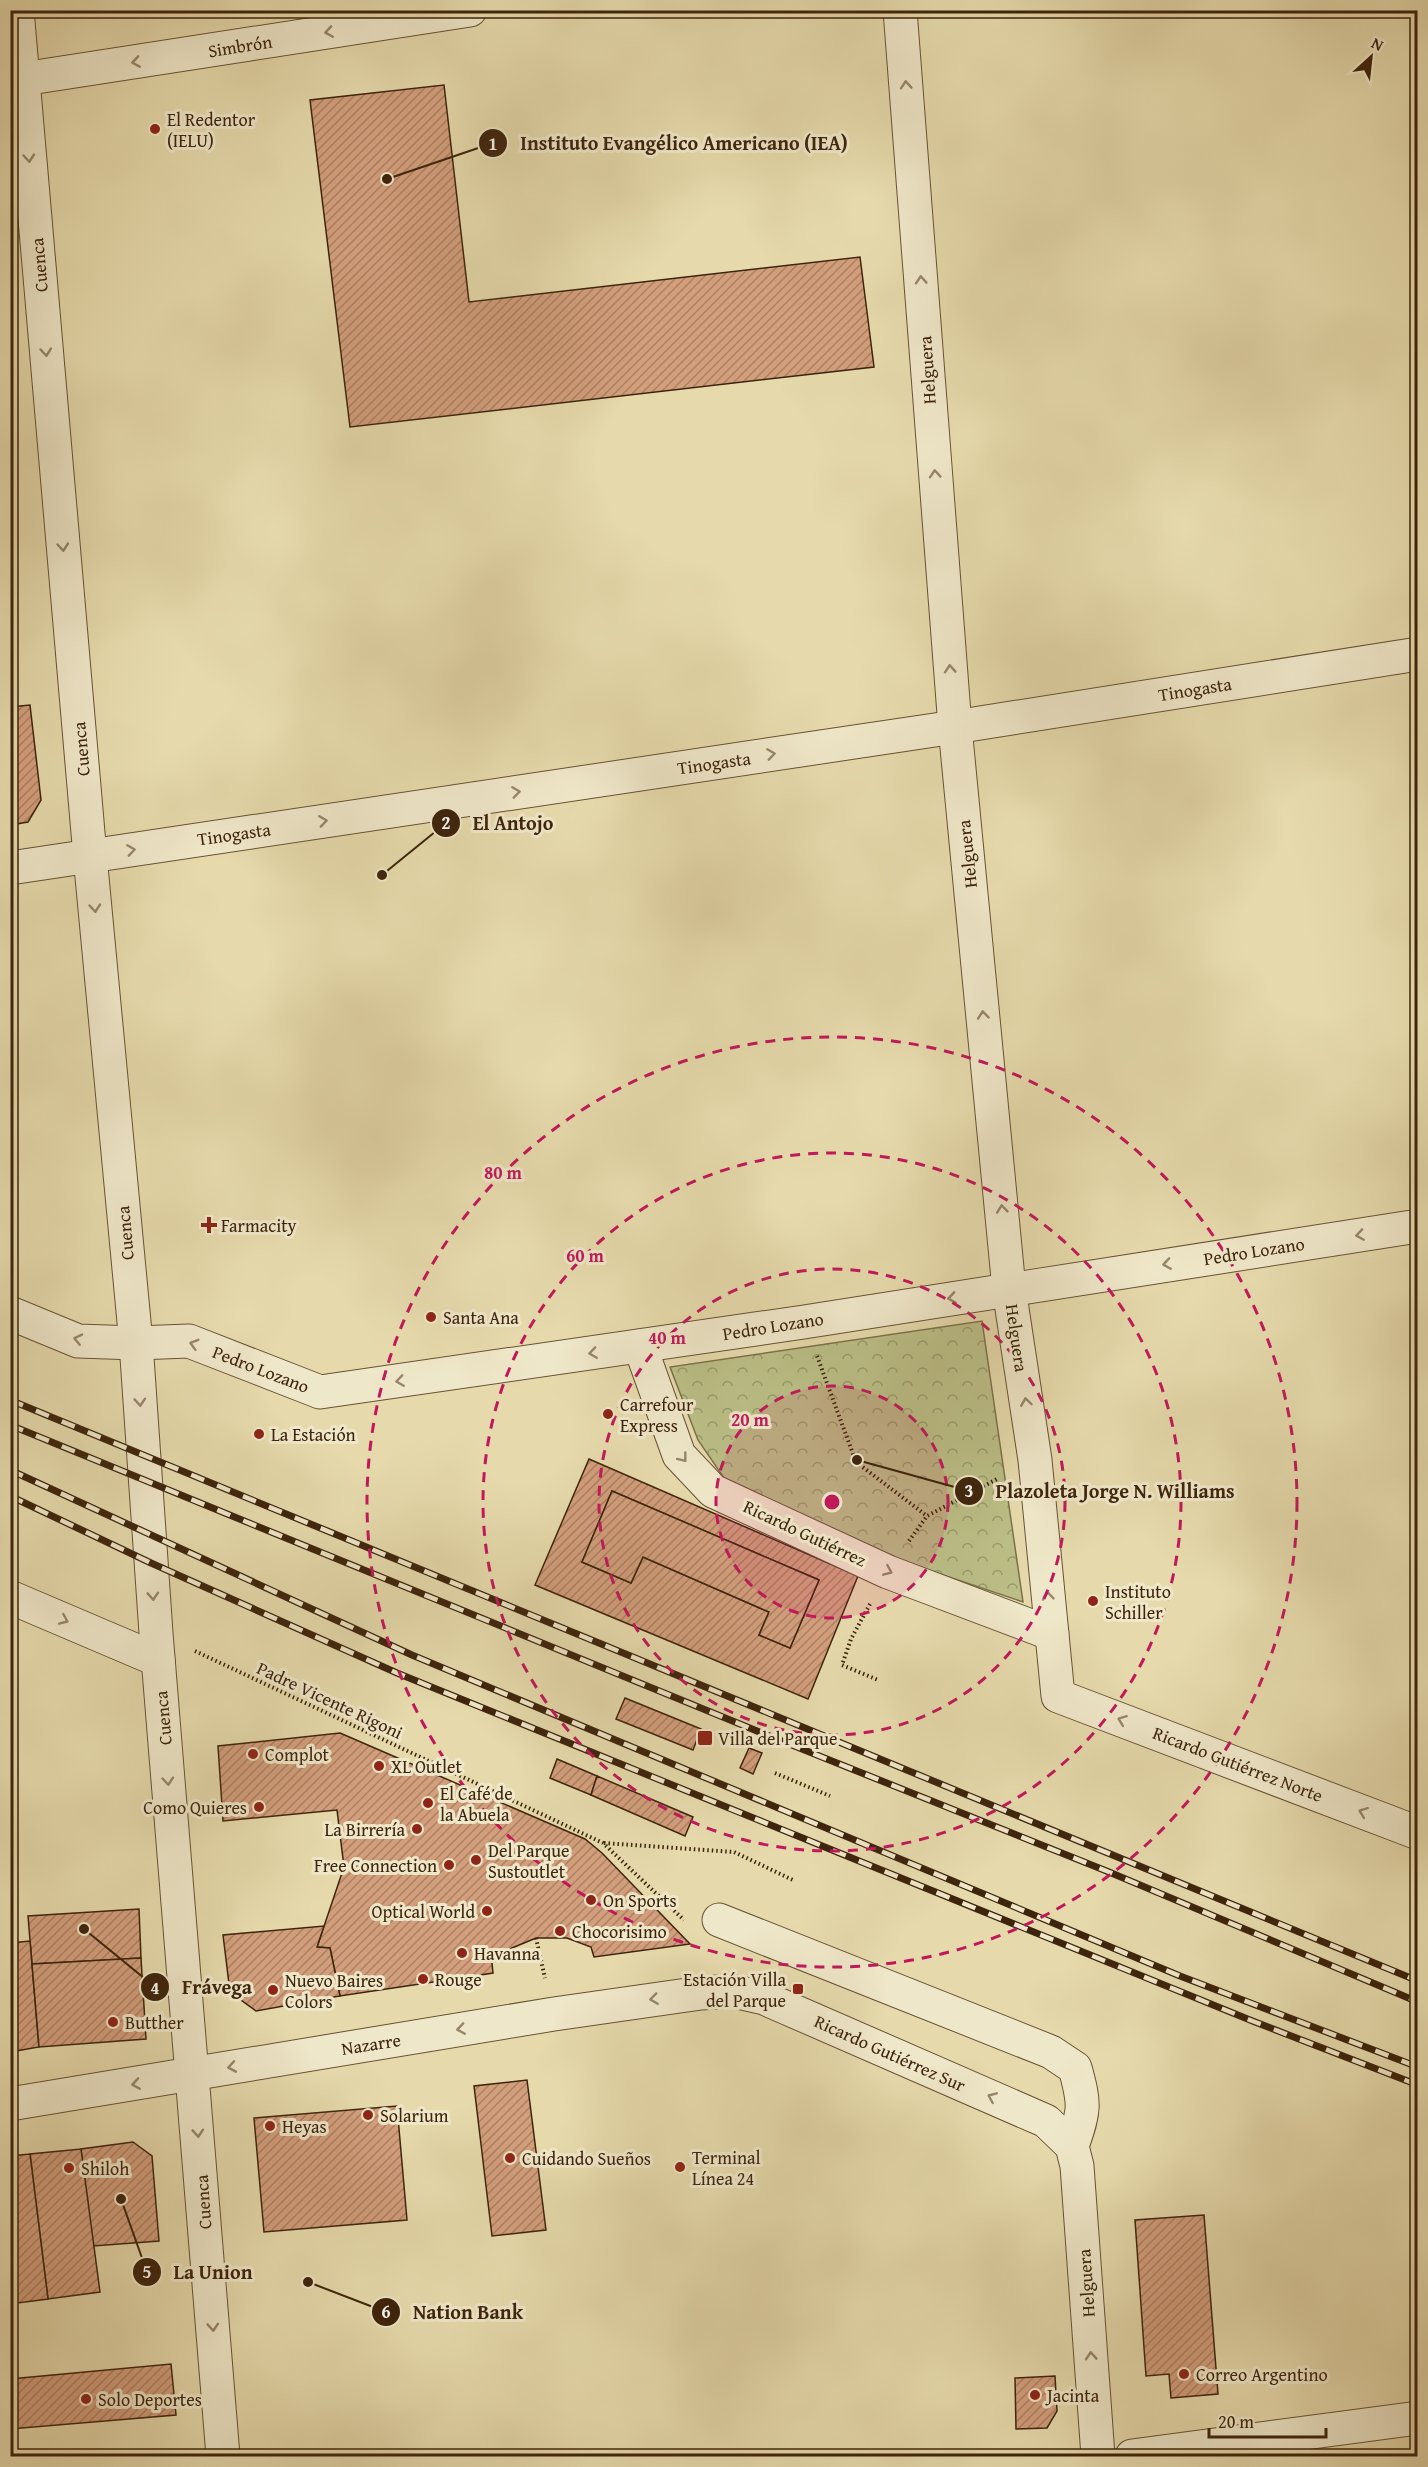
<svg xmlns="http://www.w3.org/2000/svg" width="1428" height="2467" viewBox="0 0 1428 2467" font-family="'Gentium Book Plus',serif">
<style>
.park{fill:url(#park-crowns);stroke:#7c7149;stroke-width:1.5}
.building{fill:url(#building-hatch);stroke:#3d240c;stroke-width:1.5;fill-rule:evenodd}
.lines{fill:none;stroke-linecap:round;stroke-linejoin:round}
.minor-casing{stroke:#675234;stroke-width:35}
.path{stroke:#3d240c;stroke-width:4;stroke-dasharray:1.5 3;stroke-linecap:butt}
.minor{stroke:#efe7c9;stroke-width:33}
.rail-casing{stroke:#3d240c;stroke-width:7}
.rail{stroke:#efe7c9;stroke-width:4.5;stroke-dasharray:14;stroke-linecap:butt}
.oneway{stroke:#96866a}
.ring{fill:none;stroke:#c2185b;stroke-width:3;stroke-dasharray:10 8}
.poi-dot{fill:#8f2418;stroke:#efe7c9;stroke-width:2}
.labels{text-anchor:middle;dominant-baseline:central;stroke-width:6;stroke-linejoin:round;paint-order:stroke}
.street-label{font-size:18px;fill:#3d240c;stroke:#efe7c9}
.poi-label{font-size:18px;fill:#3d240c;stroke:#efe7c9;text-anchor:start}
.centre{fill:#c2185b;stroke:#efe7c9;stroke-width:3}
.ring-label{font-size:18px;text-anchor:middle;font-weight:bold;fill:#c2185b;stroke:#efe7c9;stroke-width:6;stroke-linejoin:round;paint-order:stroke}
.leader{fill:none;stroke:#3d240c;stroke-width:2}
.callout-dot{fill:#3d240c;stroke:#efe7c9;stroke-width:2}
.mark-label{font-size:18px;text-anchor:middle;font-weight:bold;fill:#fff}
.callout-label{font-size:20px;text-anchor:middle;font-weight:bold;fill:#3d240c;stroke:#efe7c9;stroke-width:6;stroke-linejoin:round;paint-order:stroke}
</style>
<defs>
<pattern id="park-crowns" width="20" height="18" patternUnits="userSpaceOnUse" patternTransform="scale(1.5)"><rect width="20" height="18" fill="#bbbe86"/><path d="M2 6a3 3 0 1 1 6 0M12 15a3 3 0 1 1 6 0" fill="none" stroke="#999a6c"/></pattern>
<pattern id="building-hatch" width="6" height="6" patternUnits="userSpaceOnUse" patternTransform="scale(1.5)"><rect width="6" height="6" fill="#d39e7c"/><path d="M-1 1l2-2M0 6l6-6M5 7l2-2" fill="none" stroke="#ac8164"/></pattern>
</defs>
<rect width="100%" height="100%" fill="#e6daac"/>
<filter id="stains"><feTurbulence type="fractalNoise" baseFrequency=".00333" numOctaves="4"/><feColorMatrix values="0 0 0 0 .2 0 0 0 0 .09 0 0 0 0 .02 0 0 0 .5 -.17"/></filter>
<radialGradient id="worn" r=".72"><stop offset=".6" stop-color="#630" stop-opacity="0"/><stop offset="1" stop-color="#630" stop-opacity=".3"/></radialGradient>
<polygon class="park" points="982,1321 1023,1602 881,1554 726,1481 698,1440 670,1367"/>
<g class="building">
<polygon points="444,85 469,302 860,257 874,367 350,427 310,100"/>
<polygon points="30,705 41,800 28,822 10,825 10,707"/>
<path d="M589,1459L858,1576L808,1699L535,1585ZM612,1491L819,1580L790,1648L759,1635L769,1612L643,1557L631,1583L582,1562Z"/>
<polygon points="612,1491 819,1580 790,1648 759,1635 769,1612 643,1557 631,1583 582,1562"/>
<polygon points="625,1698 701,1729 693,1750 616,1719"/>
<polygon points="340,1733 585,1839 602,1853 690,1944 594,1957 591,1947 567,1938 536,1938 512,1948 492,1963 493,1973 340,1996 330,1948 317,1947 344,1867 337,1810 223,1821 218,1746"/>
<polygon points="749,1748 762,1753 753,1774 740,1768"/>
<polygon points="557,1759 597,1776 591,1795 550,1778"/>
<polygon points="597,1776 693,1817 685,1836 591,1795"/>
<polygon points="139,1909 141,1958 32,1964 28,1916"/>
<polygon points="324,1926 317,1947 330,1948 340,1996 256,2011 230,1992 223,1935"/>
<polygon points="30,1941 39,2047 10,2052 10,1943"/>
<polygon points="141,1958 146,2039 39,2047 32,1964"/>
<polygon points="527,2080 546,2230 492,2236 474,2086"/>
<polygon points="397,2106 407,2220 264,2232 254,2118"/>
<polygon points="133,2142 152,2156 159,2241 93,2246 81,2149"/>
<polygon points="81,2149 100,2292 48,2299 30,2154"/>
<polygon points="30,2154 48,2299 10,2304 10,2156"/>
<polygon points="1204,2215 1218,2394 1171,2398 1169,2374 1146,2376 1135,2220"/>
<polygon points="171,2364 176,2415 10,2429 10,2379"/>
<polygon points="1055,2376 1057,2411 1047,2428 1016,2429 1015,2378"/>
</g>
<g class="lines">
<defs>
<g id="minor">
<polyline points="17,10 90,856 136,1343 156,1633 223,2456"/>
<polyline points="900,10 955,727 1009,1289 1035,1460 1058,1696 1418,1833"/>
<polyline points="10,81 470,10"/>
<polyline points="10,868 955,727 1418,654"/>
<polyline points="10,1313 78,1341 136,1343 189,1341 320,1392 804,1322 1418,1226"/>
<polyline points="640,1346 679,1455 713,1491 888,1572 1052,1634"/>
<polyline points="10,1597 158,1660"/>
<path d="M719,1920L1051,2052L1075,2068C1085,2104 1085,2110 1072,2146"/>
<polyline points="10,2104 554,2014 701,1993 733,1991 764,1998 1046,2121 1072,2146 1077,2166 1098,2456"/>
<polyline points="1132,2456 1418,2418"/>
</g>
</defs>
<use href="#minor" class="minor-casing"/>
<g class="path">
<polyline points="817,1356 856,1462 927,1516"/>
<polyline points="909,1541 927,1516 999,1478"/>
<polyline points="870,1604 851,1639 842,1665 878,1680"/>
<polyline points="195,1651 603,1843 684,1920"/>
<polyline points="775,1773 830,1796"/>
<polyline points="604,1843 734,1852 795,1881"/>
<polyline points="536,1938 545,1978"/>
</g>
<use href="#minor" class="minor"/>
<defs>
<g id="rail">
<polyline points="10,1400 1418,1981"/>
<polyline points="10,1425 757,1731 1109,1872 1418,2002"/>
<polyline points="10,1470 412,1655 1180,1976 1418,2067"/>
<polyline points="10,1496 151,1563 397,1673 1255,2022 1418,2085"/>
</g>
</defs>
<use href="#rail" class="rail-casing"/>
<use href="#rail" class="rail"/>
</g>
<defs><path id="oneway-chevron" d="M-2-3.5L2.5 0L-2 3.5" fill="none" stroke-width="1.6" stroke-linecap="round" stroke-linejoin="round" transform="scale(1.5)"/></defs>
<g class="oneway">
<use href="#oneway-chevron" transform="translate(329 32) rotate(171)"/>
<use href="#oneway-chevron" transform="translate(136 62) rotate(171)"/>
<use href="#oneway-chevron" transform="translate(906 85) rotate(-94)"/>
<use href="#oneway-chevron" transform="translate(29 158) rotate(85)"/>
<use href="#oneway-chevron" transform="translate(921 280) rotate(-94)"/>
<use href="#oneway-chevron" transform="translate(46 352) rotate(85)"/>
<use href="#oneway-chevron" transform="translate(935 474) rotate(-94)"/>
<use href="#oneway-chevron" transform="translate(63 547) rotate(85)"/>
<use href="#oneway-chevron" transform="translate(950 669) rotate(-94)"/>
<use href="#oneway-chevron" transform="translate(771 754) rotate(-8)"/>
<use href="#oneway-chevron" transform="translate(516 792) rotate(-8)"/>
<use href="#oneway-chevron" transform="translate(323 821) rotate(-8)"/>
<use href="#oneway-chevron" transform="translate(131 850) rotate(-8)"/>
<use href="#oneway-chevron" transform="translate(95 908) rotate(85)"/>
<use href="#oneway-chevron" transform="translate(983 1015) rotate(-96)"/>
<use href="#oneway-chevron" transform="translate(1002 1209) rotate(-96)"/>
<use href="#oneway-chevron" transform="translate(1360 1235) rotate(171)"/>
<use href="#oneway-chevron" transform="translate(1167 1264) rotate(171)"/>
<use href="#oneway-chevron" transform="translate(952 1298) rotate(171)"/>
<use href="#oneway-chevron" transform="translate(78 1339) rotate(-167)"/>
<use href="#oneway-chevron" transform="translate(194 1344) rotate(-164)"/>
<use href="#oneway-chevron" transform="translate(593 1353) rotate(172)"/>
<use href="#oneway-chevron" transform="translate(400 1381) rotate(172)"/>
<use href="#oneway-chevron" transform="translate(140 1402) rotate(86)"/>
<use href="#oneway-chevron" transform="translate(1026 1402) rotate(-98)"/>
<use href="#oneway-chevron" transform="translate(683 1458) rotate(52)"/>
<use href="#oneway-chevron" transform="translate(888 1571) rotate(23)"/>
<use href="#oneway-chevron" transform="translate(153 1596) rotate(86)"/>
<use href="#oneway-chevron" transform="translate(1048 1596) rotate(-96)"/>
<use href="#oneway-chevron" transform="translate(64 1620) rotate(23)"/>
<use href="#oneway-chevron" transform="translate(1122 1720) rotate(-159)"/>
<use href="#oneway-chevron" transform="translate(168 1781) rotate(85)"/>
<use href="#oneway-chevron" transform="translate(1363 1812) rotate(-159)"/>
<use href="#oneway-chevron" transform="translate(654 1999) rotate(172)"/>
<use href="#oneway-chevron" transform="translate(461 2029) rotate(171)"/>
<use href="#oneway-chevron" transform="translate(232 2067) rotate(170)"/>
<use href="#oneway-chevron" transform="translate(136 2084) rotate(171)"/>
<use href="#oneway-chevron" transform="translate(992 2097) rotate(-157)"/>
<use href="#oneway-chevron" transform="translate(198 2133) rotate(86)"/>
<use href="#oneway-chevron" transform="translate(213 2327) rotate(86)"/>
<use href="#oneway-chevron" transform="translate(1091 2356) rotate(-94)"/>
</g>
<circle cx="832" cy="1502" r="116" fill="#c2185b" fill-opacity=".12"/>
<g class="ring">
<circle cx="832" cy="1502" r="116"/>
<circle cx="832" cy="1502" r="233"/>
<circle cx="832" cy="1502" r="349"/>
<circle cx="832" cy="1502" r="465"/>
</g>
<g class="poi-dot">
<circle cx="155" cy="129" r="6"/>
<path d="M206 1216h6v6h6v6h-6v6h-6v-6h-6v-6h6z"/>
<circle cx="431" cy="1317" r="6"/>
<circle cx="608" cy="1414" r="6"/>
<circle cx="259" cy="1434" r="6"/>
<circle cx="1093" cy="1601" r="6"/>
<rect x="697" y="1730" width="16" height="16" rx="3"/>
<circle cx="253" cy="1754" r="6"/>
<circle cx="379" cy="1766" r="6"/>
<circle cx="428" cy="1803" r="6"/>
<circle cx="259" cy="1807" r="6"/>
<circle cx="417" cy="1829" r="6"/>
<circle cx="476" cy="1860" r="6"/>
<circle cx="449" cy="1865" r="6"/>
<circle cx="591" cy="1900" r="6"/>
<circle cx="487" cy="1911" r="6"/>
<circle cx="560" cy="1931" r="6"/>
<circle cx="462" cy="1953" r="6"/>
<circle cx="423" cy="1979" r="6"/>
<rect x="792" y="1983" width="12" height="12" rx="3"/>
<circle cx="273" cy="1990" r="6"/>
<circle cx="113" cy="2022" r="6"/>
<circle cx="368" cy="2115" r="6"/>
<circle cx="270" cy="2126" r="6"/>
<circle cx="510" cy="2158" r="6"/>
<circle cx="680" cy="2167" r="6"/>
<circle cx="69" cy="2168" r="6"/>
<circle cx="1184" cy="2374" r="6"/>
<circle cx="1035" cy="2395" r="6"/>
<circle cx="86" cy="2399" r="6"/>
</g>
<g class="labels">
<g class="street-label">
<text transform="translate(240 46) rotate(-9)">Simbrón</text>
<text transform="translate(39 265) rotate(-95)">Cuenca</text>
<text transform="translate(927 370) rotate(-94)">Helguera</text>
<text transform="translate(1195 689) rotate(-9)">Tinogasta</text>
<text transform="translate(81 749) rotate(-95)">Cuenca</text>
<text transform="translate(714 763) rotate(-8)">Tinogasta</text>
<text transform="translate(234 834) rotate(-8)">Tinogasta</text>
<text transform="translate(967 854) rotate(-96)">Helguera</text>
<text transform="translate(125 1233) rotate(-95)">Cuenca</text>
<text transform="translate(1254 1251) rotate(-9)">Pedro Lozano</text>
<text transform="translate(773 1326) rotate(-9)">Pedro Lozano</text>
<text transform="translate(1017 1338) rotate(82)">Helguera</text>
<text transform="translate(261 1369) rotate(21)">Pedro Lozano</text>
<text transform="translate(805 1533) rotate(25)">Ricardo Gutiérrez</text>
<text transform="translate(330 1700) rotate(25)">Padre Vicente Rigoni</text>
<text transform="translate(163 1718) rotate(-95)">Cuenca</text>
<text transform="translate(1238 1764) rotate(21)">Ricardo Gutiérrez Norte</text>
<text transform="translate(371 2044) rotate(-9)">Nazarre</text>
<text transform="translate(890 2053) rotate(24)">Ricardo Gutiérrez Sur</text>
<text transform="translate(203 2202) rotate(-94)">Cuenca</text>
<text transform="translate(1086 2283) rotate(-94)">Helguera</text>
</g>
<g class="poi-label">
<text x="167" y="119">El Redentor<tspan x="167" dy="21">(IELU)</tspan></text>
<text x="221" y="1225">Farmacity</text>
<text x="443" y="1317">Santa Ana</text>
<text x="620" y="1404">Carrefour<tspan x="620" dy="21">Express</tspan></text>
<text x="271" y="1434">La Estación</text>
<text x="1105" y="1591">Instituto<tspan x="1105" dy="21">Schiller</tspan></text>
<text x="718" y="1738">Villa del Parque</text>
<text x="265" y="1754">Complot</text>
<text x="391" y="1766">XL Outlet</text>
<text x="440" y="1793">El Café de<tspan x="440" dy="21">la Abuela</tspan></text>
<text x="247" y="1807" text-anchor="end">Como Quieres</text>
<text x="405" y="1829" text-anchor="end">La Birrería</text>
<text x="488" y="1850">Del Parque<tspan x="488" dy="21">Sustoutlet</tspan></text>
<text x="437" y="1865" text-anchor="end">Free Connection</text>
<text x="603" y="1900">On Sports</text>
<text x="475" y="1911" text-anchor="end">Optical World</text>
<text x="572" y="1931">Chocorisimo</text>
<text x="474" y="1953">Havanna</text>
<text x="435" y="1979">Rouge</text>
<text x="786" y="1979" text-anchor="end">Estación Villa<tspan x="786" dy="21">del Parque</tspan></text>
<text x="285" y="1980">Nuevo Baires<tspan x="285" dy="21">Colors</tspan></text>
<text x="125" y="2022">Butther</text>
<text x="380" y="2115">Solarium</text>
<text x="282" y="2126">Heyas</text>
<text x="692" y="2157">Terminal<tspan x="692" dy="21">Línea 24</tspan></text>
<text x="522" y="2158">Cuidando Sueños</text>
<text x="81" y="2168">Shiloh</text>
<text x="1196" y="2374">Correo Argentino</text>
<text x="1047" y="2395">Jacinta</text>
<text x="98" y="2399">Solo Deportes</text>
</g>
</g>
<circle cx="832" cy="1502" r="9" class="centre"/>
<g class="ring-label">
<text x="503" y="1179">80 m</text>
<text x="585" y="1262">60 m</text>
<text x="667" y="1344">40 m</text>
<text x="750" y="1426">20 m</text>
</g>
<path class="leader" d="M387 179L493 143M382 875L446 823M857 1460L969 1491M84 1929L155 1987M121 2199L147 2272M308 2282L386 2312"/>
<g class="callout-dot">
<circle cx="387" cy="179" r="6"/>
<circle cx="382" cy="875" r="6"/>
<circle cx="857" cy="1460" r="6"/>
<circle cx="84" cy="1929" r="6"/>
<circle cx="121" cy="2199" r="6"/>
<circle cx="308" cy="2282" r="6"/>
<circle cx="493" cy="143" r="15"/>
<circle cx="446" cy="823" r="15"/>
<circle cx="969" cy="1491" r="15"/>
<circle cx="155" cy="1987" r="15"/>
<circle cx="147" cy="2272" r="15"/>
<circle cx="386" cy="2312" r="15"/>
</g>
<g class="mark-label">
<text x="493" y="150">1</text>
<text x="446" y="829">2</text>
<text x="969" y="1497">3</text>
<text x="155" y="1994">4</text>
<text x="147" y="2278">5</text>
<text x="386" y="2318">6</text>
</g>
<g class="callout-label">
<text x="684" y="150">Instituto Evangélico Americano (IEA)</text>
<text x="513" y="830">El Antojo</text>
<text x="1115" y="1498">Plazoleta Jorge N. Williams</text>
<text x="217" y="1994">Frávega</text>
<text x="213" y="2279">La Union</text>
<text x="468" y="2319">Nation Bank</text>
</g>
<rect width="1428" height="2467" fill="none" stroke="#e6daac" stroke-width="36"/>
<rect x="12" y="12" width="1404" height="2443" fill="none" stroke="#3d240c" stroke-width="3"/>
<rect x="18" y="18" width="1392" height="2431" fill="none" stroke="#3d240c" stroke-width="1.5"/>
<g transform="translate(1371 57) rotate(27)" stroke="#efe7c9" stroke-width="4.5" paint-order="stroke">
<path d="M0-4.5L10 22L0 15L-10 22Z" fill="#3d240c"/>
<text y="-9" font-size="16" font-weight="bold" text-anchor="middle" fill="#3d240c">N</text>
</g>
<path d="M1209 2428v9h117v-9" fill="none" stroke="#3d240c" stroke-width="3"/>
<text x="1218" y="2428" font-size="18" fill="#3d240c" stroke="#efe7c9" stroke-width="4.5" paint-order="stroke">20 m</text>
<rect width="100%" height="100%" filter="url(#stains)"/>
<rect width="100%" height="100%" fill="url(#worn)"/>
</svg>
